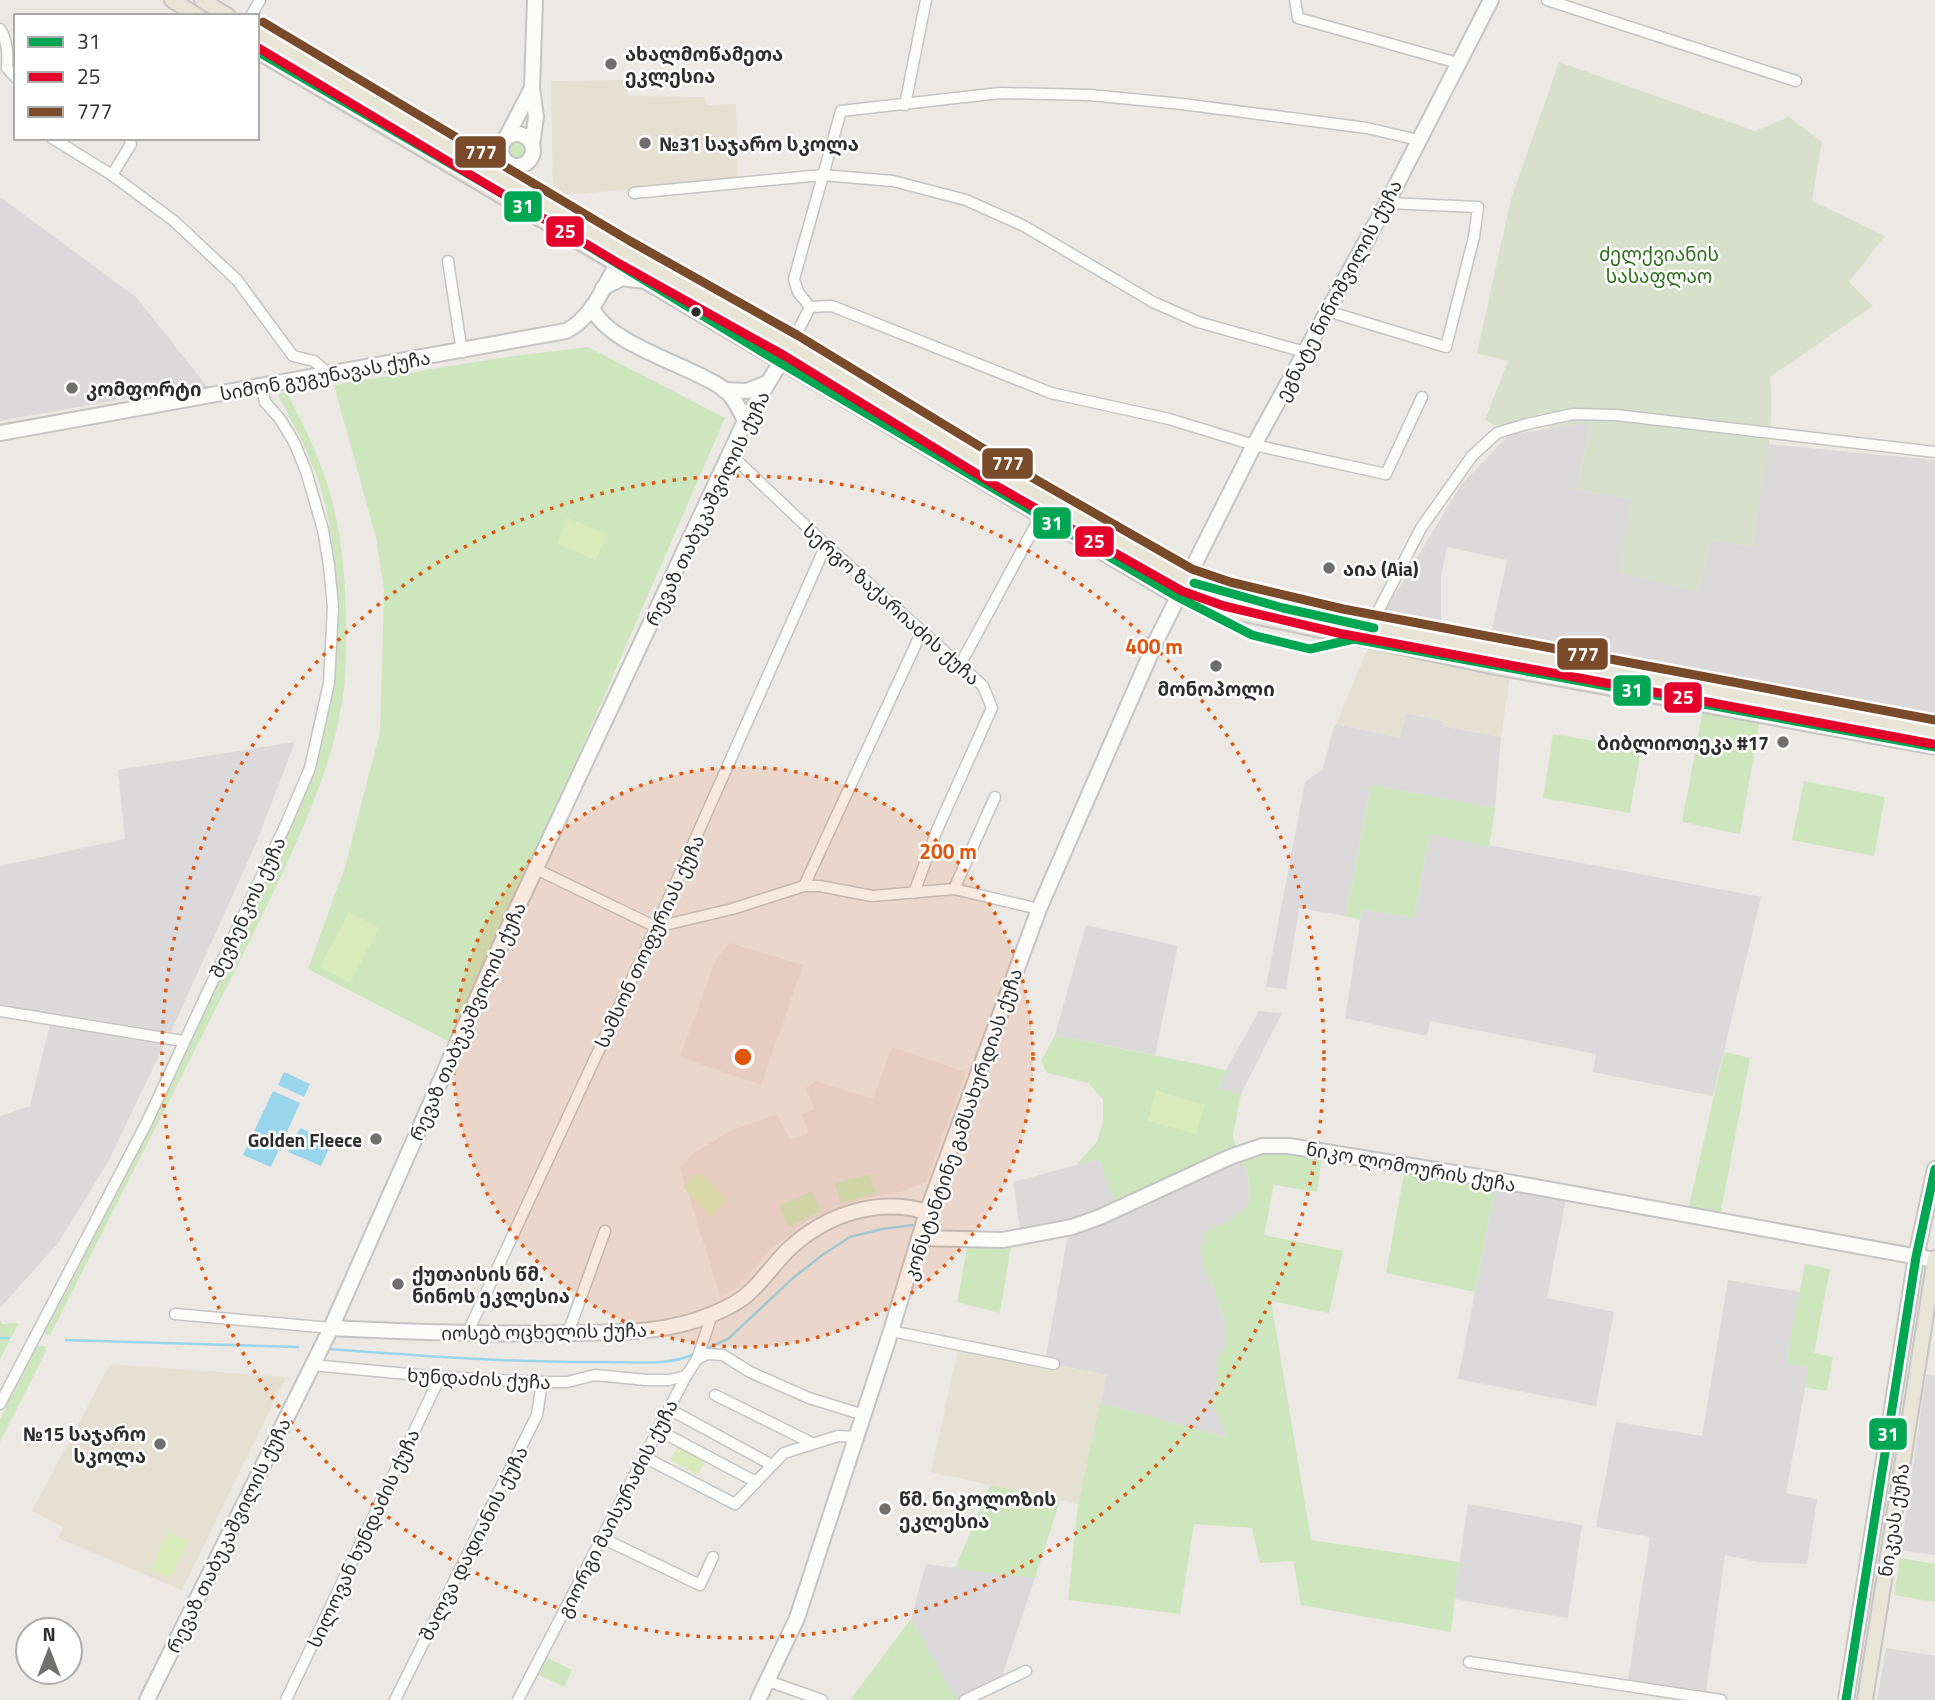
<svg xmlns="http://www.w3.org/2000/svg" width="1935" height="1700" viewBox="0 0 1935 1700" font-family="'Titillium Web','Noto Sans Georgian',sans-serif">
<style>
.industrial{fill:#dcd9db}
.education{fill:#e6e0d3}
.medical{fill:#e9dcdb}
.green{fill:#cee6be;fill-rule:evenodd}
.cemetery{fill:#d8e0cc}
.pitch{fill:#d9eabb}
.water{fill:#99d6ec}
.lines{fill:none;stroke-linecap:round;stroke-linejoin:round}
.stream{stroke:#99d6ec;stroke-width:2.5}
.street-casing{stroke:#c5c4c5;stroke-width:13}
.secondary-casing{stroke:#c5c4c5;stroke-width:18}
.primary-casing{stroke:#c6c5c4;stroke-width:18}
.street{stroke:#fcfcfb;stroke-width:10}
.secondary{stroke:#fcfcfb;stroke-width:14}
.primary{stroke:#e8e4d6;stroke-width:14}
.bus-1-casing{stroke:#fff;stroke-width:14}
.bus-2-casing{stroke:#fff;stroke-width:14}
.bus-3-casing{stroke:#fff;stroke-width:14}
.bus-1{stroke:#00a651;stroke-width:9}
.bus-2{stroke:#e4002b;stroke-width:9}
.bus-3{stroke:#7a4b2a;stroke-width:9}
.ring{fill:none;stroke:#df570e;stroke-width:3.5;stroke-dasharray:3.5 7}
.poi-dot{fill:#706f6e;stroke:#fff;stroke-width:2.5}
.bus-dot{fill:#2e2e2e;stroke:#fff;stroke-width:2.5}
.labels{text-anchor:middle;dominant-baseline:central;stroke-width:5;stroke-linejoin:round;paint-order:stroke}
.poi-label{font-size:19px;font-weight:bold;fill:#2e2e2e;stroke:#fff;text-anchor:start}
.park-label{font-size:19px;fill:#2c6e1b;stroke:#fff}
.street-label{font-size:19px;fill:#2e2e2e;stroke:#fff}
.centre{fill:#df570e;stroke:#fff;stroke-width:3.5}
.ring-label{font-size:21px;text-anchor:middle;font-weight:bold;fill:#df570e;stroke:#fff;stroke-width:5;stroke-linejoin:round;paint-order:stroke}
.line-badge{stroke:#fff;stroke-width:2.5}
.badge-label{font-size:19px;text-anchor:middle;font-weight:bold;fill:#fff}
</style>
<rect width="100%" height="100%" fill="#ece8e4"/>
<g class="industrial">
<polygon points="0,197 136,297 209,389 190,387 0,421"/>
<polygon points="1591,422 1576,490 1630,499 1698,591 1711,539 1752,547 1768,444 1935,460 1935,729 1488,648 1507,560 1447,547 1441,577 1441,638 1376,626 1460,486 1509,435"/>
<polygon points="1405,713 1443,721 1443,726 1501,737 1495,808 1371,785 1346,916 1299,908 1286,989 1266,987 1305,782 1323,769 1332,733 1336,724 1400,738"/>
<polygon points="295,742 257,841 171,1032 0,1005 0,866 125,839 118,770"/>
<polygon points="1430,834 1761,897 1713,1096 1593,1072 1596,1054 1430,1021 1427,1036 1345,1018 1362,909 1414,918"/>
<polygon points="1086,925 1178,946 1155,1055 1055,1035"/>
<polygon points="1259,1011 1282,1013 1241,1094 1219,1089 1226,1070"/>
<polygon points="50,1025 164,1045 108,1162 58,1243 0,1308 0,1116 30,1106"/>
<polygon points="1237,1150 1248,1174 1250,1203 1231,1220 1208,1231 1205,1270 1215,1291 1225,1321 1225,1348 1217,1360 1217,1388 1213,1406 1220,1416 1227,1438 1100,1403 1106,1375 1045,1362 1070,1223 1021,1236 1013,1182 1099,1159 1115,1202"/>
<polygon points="1497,1180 1567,1193 1547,1298 1614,1312 1596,1406 1458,1379"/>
<polygon points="1728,1280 1800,1292 1786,1363 1809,1367 1786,1493 1817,1499 1807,1564 1757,1562 1725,1555 1705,1698 1627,1686 1650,1537 1596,1527 1616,1422 1702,1436"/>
<polygon points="1926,1375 1935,1376 1935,1555 1901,1550"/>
<polygon points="1468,1504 1582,1525 1568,1618 1454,1599"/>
<polygon points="926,1564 1035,1578 1003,1673 1005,1683 965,1700 956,1700 911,1619"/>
<polygon points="1886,1648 1935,1656 1935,1700 1877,1700"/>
</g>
<g class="education">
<polygon points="626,80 628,96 705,97 707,105 736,104 738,180 553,196 551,81"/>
<polygon points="1368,649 1510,676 1501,737 1443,726 1443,721 1406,713 1400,738 1336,724"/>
<polygon points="959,1345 1107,1375 1078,1504 931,1472"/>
<polygon points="110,1364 286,1377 182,1590 58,1538 63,1527 32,1511"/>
</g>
<g class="medical">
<polygon points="730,943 803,965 761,1085 680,1057 716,959"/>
<polygon points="892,1047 966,1072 926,1182 898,1193 872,1197 849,1203 808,1220 773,1248 736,1288 721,1298 680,1168 694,1153 730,1131 777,1114 790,1140 808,1133 802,1114 814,1109 806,1088 816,1081 873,1099"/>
</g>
<g class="green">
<circle cx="516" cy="150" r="9"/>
<polygon points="588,347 725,418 531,864 450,1042 308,969 345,867 380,732 384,589 376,538 334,385 506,357"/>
<path d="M286,392C331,474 344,525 346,619C346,648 347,679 341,708C331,765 307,820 283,872C259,923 234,973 208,1024C156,1127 103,1231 50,1335L42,1333L189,1046L316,771L336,671L338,609L334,554L326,507L318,479L303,443L278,395Z"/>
<polygon points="1703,710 1760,720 1740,834 1682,822"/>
<polygon points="1553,734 1641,749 1630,813 1543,798"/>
<polygon points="1804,781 1885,797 1874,856 1792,840"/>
<polygon points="1371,785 1495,808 1489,847 1430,834 1414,918 1362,909 1360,920 1346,916"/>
<path d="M1055,1035L1226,1070L1219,1089L1241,1094L1233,1135L1237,1150L1323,1148L1317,1192L1274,1185L1264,1235L1343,1251L1329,1313L1271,1301L1311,1540L1459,1562L1451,1632L1301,1605L1293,1561L1260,1563L1252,1528L1194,1524L1180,1614L1068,1600L1078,1504L1100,1403L1227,1438L1220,1416L1212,1406L1217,1388V1360L1225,1347V1321L1215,1291L1205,1270L1201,1249L1207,1231L1231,1220L1250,1202L1248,1174L1237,1150L1115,1203L1099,1159L1076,1165L1097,1142L1103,1120V1100L1089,1083L1047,1073L1041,1061ZM1157,1091L1204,1105L1148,1121Z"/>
<polygon points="1724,1052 1750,1058 1719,1221 1687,1215"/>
<polygon points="1406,1163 1497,1180 1475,1292 1386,1273"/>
<polygon points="870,1174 876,1194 840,1203 835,1183"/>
<polygon points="812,1191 821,1211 789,1227 779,1206"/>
<polygon points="1013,1236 1000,1313 957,1302 969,1237"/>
<polygon points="1805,1264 1830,1269 1814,1353 1833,1357 1827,1391 1804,1387 1809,1367 1786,1363"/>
<polygon points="0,1320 2,1324 19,1323 0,1359"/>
<polygon points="37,1346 45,1346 46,1351 0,1442 0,1419"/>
<polygon points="990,1485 1060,1500 1035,1578 955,1569"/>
<polygon points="1900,1558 1935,1564 1935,1602 1894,1595"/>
<polygon points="911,1619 956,1700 850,1700"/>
<polygon points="546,1657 572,1670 564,1687 537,1674"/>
</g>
<path class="cemetery" d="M1559,62L1755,131L1789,117L1822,142L1812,201L1885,236L1849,282L1873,306L1770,377C1776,433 1760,492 1752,547L1711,539L1698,592L1619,573L1630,499L1576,490L1591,423L1549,428L1543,413L1499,427L1485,420L1508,361L1477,353L1511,199Z"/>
<g class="pitch">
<polygon points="567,518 607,534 596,560 557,544"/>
<polygon points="349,912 379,928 350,983 320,967"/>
<polygon points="1156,1091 1205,1105 1196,1134 1148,1121"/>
<polygon points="700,1172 727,1200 711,1216 683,1187"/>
<polygon points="678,1447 705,1461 697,1475 670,1460"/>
<polygon points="168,1531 188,1541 170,1578 150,1570"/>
</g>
<g class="water">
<polygon points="284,1072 310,1084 304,1097 278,1085"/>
<polygon points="273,1091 300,1103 271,1167 243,1155"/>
<polygon points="300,1128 332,1142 321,1166 288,1152"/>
</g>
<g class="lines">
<g class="stream">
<polyline points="0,1338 8,1338"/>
<polyline points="66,1340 298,1347"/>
<path d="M330,1349C422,1356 516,1363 609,1362C636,1362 669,1366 694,1354"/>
<polyline points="703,1350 728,1339 793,1278 821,1256 850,1237 882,1229 914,1225"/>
</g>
<defs>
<g id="street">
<polyline points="1295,0 1298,18 1458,63"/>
<polyline points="1547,0 1796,81"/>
<polyline points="251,16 260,0"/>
<path d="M0,29C7,39 8,55 7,68L16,78"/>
<polyline points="905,105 926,0"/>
<polyline points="52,138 112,175"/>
<polyline points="129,138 131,144 112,175 174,221 237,280 293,356 314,361 328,373"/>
<polyline points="634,193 822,175 893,181 966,200 1024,226 1153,302 1198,322 1305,352"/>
<polyline points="448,261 462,352"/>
<polyline points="810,307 798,292 794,279 841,111 1000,93 1090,95 1182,104 1367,128 1418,140"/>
<polyline points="810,307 832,306 1051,393 1169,419 1254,445 1386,474 1422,397"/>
<polyline points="1327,311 1446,347 1474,237 1478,207 1387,203"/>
<polyline points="791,345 810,307"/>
<polyline points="730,454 826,545 983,686 992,708 937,830 914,893"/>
<polyline points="1370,627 1421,528 1472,456 1497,433 1527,424 1573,414 1616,415 1935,452"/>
<polyline points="960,665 1041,515"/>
<polyline points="536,869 656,927 732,909 804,886 820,886 872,896 954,889 1039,909"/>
<polyline points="804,886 922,631"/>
<polyline points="954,889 995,797"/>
<polyline points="0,1011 183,1041"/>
<polyline points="175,1314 331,1328"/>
<polyline points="891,1331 1054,1364"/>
<polyline points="568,1333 605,1231"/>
<polyline points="467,1334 656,927 826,545"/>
<polyline points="697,1359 707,1354 723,1355 750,1372 809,1398 864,1415"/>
<polyline points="312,1365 440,1377 542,1382 567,1382 595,1375 646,1380 669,1380 686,1376"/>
<polyline points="715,1395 812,1443"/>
<polyline points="0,1404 146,1124 286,824 310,768 329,683 333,607 329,565 323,530 306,471 294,442 280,419 265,402 261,385"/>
<polyline points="669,1409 772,1465"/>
<polyline points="658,1430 756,1482 784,1453 838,1436 857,1437"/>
<polyline points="644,1457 735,1504 756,1482"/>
<polyline points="602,1538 700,1585 713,1557"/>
<polyline points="1469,1662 1721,1700"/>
<polyline points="768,1681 822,1700"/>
<polyline points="286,1700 440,1377"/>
<polyline points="395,1700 537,1415 542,1382"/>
<polyline points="518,1700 686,1376 697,1359 712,1315"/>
<polyline points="965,1700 1026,1671"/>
</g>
<g id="secondary">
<circle cx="517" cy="150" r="16"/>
<polyline points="506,138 532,88"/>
<polyline points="532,145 536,117 532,88 535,0"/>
<polyline points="603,288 622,278 646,281"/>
<path d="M592,307C607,345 691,365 724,389C734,397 740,410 745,421"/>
<polyline points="724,390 747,391 767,383"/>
<path d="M0,433L566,331C595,317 606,279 624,253"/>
<polyline points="919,1238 1003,1240 1072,1227 1100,1217 1230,1157 1262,1146 1289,1146 1497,1180 1935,1260"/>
<path d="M331,1328C410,1332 489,1335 569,1333C617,1332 665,1334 710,1315C723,1310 741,1301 751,1291C765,1278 776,1261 790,1248C827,1214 879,1197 927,1212"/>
<polyline points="147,1700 331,1328 513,917 745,421 791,345"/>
<polyline points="758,1700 797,1618 891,1331 927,1212 1039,909 1158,637 1254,445 1387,203 1491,0"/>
</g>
<g id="primary">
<polyline points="172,0 198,16"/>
<polyline points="202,0 228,16"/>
<polyline points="257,33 624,252 791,345 1006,477 1187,580 1227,594 1340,621 1740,697 1935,732"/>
<path d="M257,51C566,231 871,416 1178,597L1202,605L1491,666L1935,747"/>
<polyline points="1846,1700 1916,1257 1935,1169"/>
<polyline points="1865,1700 1935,1258"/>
</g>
</defs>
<use href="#street" class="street-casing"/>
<use href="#secondary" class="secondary-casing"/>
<use href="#primary" class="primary-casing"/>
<use href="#street" class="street"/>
<use href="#secondary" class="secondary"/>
<use href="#primary" class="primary"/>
<defs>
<g id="bus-1">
<polyline points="257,51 508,197 779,362 1178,597 1252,635 1310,649 1354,639 1935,747"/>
<polyline points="1194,583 1283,608 1374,628"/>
<polyline points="1846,1700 1916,1257 1935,1169"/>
</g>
<polyline id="bus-2" points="257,47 618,263 785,356 1000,488 1182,591 1224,606 1338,633 1933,744"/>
<polyline id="bus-3" points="263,22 630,241 797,335 1012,466 1192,569 1230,582 1343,609 1935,720"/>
</defs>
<use href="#bus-1" class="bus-1-casing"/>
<use href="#bus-2" class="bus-2-casing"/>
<use href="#bus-3" class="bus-3-casing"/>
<use href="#bus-1" class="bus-1"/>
<use href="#bus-2" class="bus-2"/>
<use href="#bus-3" class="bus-3"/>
</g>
<circle cx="743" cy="1057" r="290" fill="#df570e" fill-opacity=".12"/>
<g class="ring">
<circle cx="743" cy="1057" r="290"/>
<circle cx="743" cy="1057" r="581"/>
</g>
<g class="poi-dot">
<circle cx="611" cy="64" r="7"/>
<circle cx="645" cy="143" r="7"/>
<circle cx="72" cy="388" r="7"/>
<circle cx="1329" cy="568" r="7"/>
<circle cx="1216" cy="666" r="7"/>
<circle cx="1783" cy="742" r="7"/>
<circle cx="376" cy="1139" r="7"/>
<circle cx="398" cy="1284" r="7"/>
<circle cx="160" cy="1444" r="7"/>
<circle cx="885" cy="1509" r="7"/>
</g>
<circle class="bus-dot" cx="696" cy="312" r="6"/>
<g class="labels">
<g class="poi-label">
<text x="625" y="53">ახალმოწამეთა<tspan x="625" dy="22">ეკლესია</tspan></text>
<text x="659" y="143">№31 საჯარო სკოლა</text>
<text x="86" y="388">კომფორტი</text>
<text x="1343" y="568">აია (Aia)</text>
<text x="1216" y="688" text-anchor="middle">მონოპოლი</text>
<text x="1769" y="742" text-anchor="end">ბიბლიოთეკა #17</text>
<text x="362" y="1139" text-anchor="end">Golden Fleece</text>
<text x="412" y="1273">ქუთაისის წმ.<tspan x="412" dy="22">ნინოს ეკლესია</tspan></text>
<text x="146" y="1433" text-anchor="end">№15 საჯარო<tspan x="146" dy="22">სკოლა</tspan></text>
<text x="899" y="1498">წმ. ნიკოლოზის<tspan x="899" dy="22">ეკლესია</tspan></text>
</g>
<g class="park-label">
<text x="1659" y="253">ძელქვიანის<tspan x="1659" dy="22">სასაფლაო</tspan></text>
</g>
<g class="street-label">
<text transform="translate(1338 290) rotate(-62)">ეგნატე ნინოშვილის ქუჩა</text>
<text transform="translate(325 375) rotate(-10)">სიმონ გუგუნავას ქუჩა</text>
<text transform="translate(707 508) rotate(-64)">რევაზ თაბუკაშვილის ქუჩა</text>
<text transform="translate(892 604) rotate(42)">სერგო ზაქარიაძის ქუჩა</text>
<text transform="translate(247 907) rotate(-65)">შევჩენკოს ქუჩა</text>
<text transform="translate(649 941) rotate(-65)">სამსონ თოფურიას ქუჩა</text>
<text transform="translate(467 1021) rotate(-66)">რევაზ თაბუკაშვილის ქუჩა</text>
<text transform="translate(962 1124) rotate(-71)">კონსტანტინე გამსახურდიას ქუჩა</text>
<text transform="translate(1411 1166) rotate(10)">ნიკო ლომოურის ქუჩა</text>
<text transform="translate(544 1331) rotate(-1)">იოსებ ოცხელის ქუჩა</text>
<text transform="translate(479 1378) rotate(3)">ხუნდაძის ქუჩა</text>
<text transform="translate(617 1508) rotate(-63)">გიორგი მაისურაძის ქუჩა</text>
<text transform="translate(1893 1520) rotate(-81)">ნიკეას ქუჩა</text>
<text transform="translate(228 1535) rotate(-64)">რევაზ თაბუკაშვილის ქუჩა</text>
<text transform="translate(363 1538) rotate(-65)">სილოვან ხუნდაძის ქუჩა</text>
<text transform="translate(473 1543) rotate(-63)">შალვა დადიანის ქუჩა</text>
</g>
</g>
<circle cx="743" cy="1057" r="10" class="centre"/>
<g class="ring-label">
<text x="1154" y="654">400 m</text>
<text x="948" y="859">200 m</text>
</g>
<g class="line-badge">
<rect x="454" y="135" width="53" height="34" rx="7" fill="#7a4b2a"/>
<rect x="503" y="190" width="40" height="33" rx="7" fill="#00a651"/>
<rect x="545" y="215" width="40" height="33" rx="7" fill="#e4002b"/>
<rect x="981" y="447" width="53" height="33" rx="7" fill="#7a4b2a"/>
<rect x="1032" y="506" width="40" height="34" rx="7" fill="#00a651"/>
<rect x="1074" y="525" width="41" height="33" rx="7" fill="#e4002b"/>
<rect x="1556" y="637" width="53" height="34" rx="7" fill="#7a4b2a"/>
<rect x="1612" y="674" width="40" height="33" rx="7" fill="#00a651"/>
<rect x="1663" y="681" width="40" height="33" rx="7" fill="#e4002b"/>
<rect x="1868" y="1417" width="40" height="34" rx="7" fill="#00a651"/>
</g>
<g class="badge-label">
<text x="481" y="159">777</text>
<text x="523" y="213">31</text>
<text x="565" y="238">25</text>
<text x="1008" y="470">777</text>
<text x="1052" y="530">31</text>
<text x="1094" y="548">25</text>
<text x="1583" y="661">777</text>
<text x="1632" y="697">31</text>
<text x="1683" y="704">25</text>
<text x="1888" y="1441">31</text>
</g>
<rect x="14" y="14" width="245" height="126" fill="#ffffff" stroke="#ababab" stroke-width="2"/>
<rect x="28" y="37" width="35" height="10" fill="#00a651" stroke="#ababab" stroke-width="2"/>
<text x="77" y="49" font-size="21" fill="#2e2e2e">31</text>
<rect x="28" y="72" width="35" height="10" fill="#e4002b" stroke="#ababab" stroke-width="2"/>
<text x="77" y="84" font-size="21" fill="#2e2e2e">25</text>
<rect x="28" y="107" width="35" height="10" fill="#7a4b2a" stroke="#ababab" stroke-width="2"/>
<text x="77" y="119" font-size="21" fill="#2e2e2e">777</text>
<g transform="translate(49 1651)"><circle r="33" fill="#ffffff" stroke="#ababab" stroke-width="2"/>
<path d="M0-5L12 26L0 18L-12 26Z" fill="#706f6e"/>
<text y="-10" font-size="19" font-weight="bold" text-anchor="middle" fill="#2e2e2e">N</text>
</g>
</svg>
